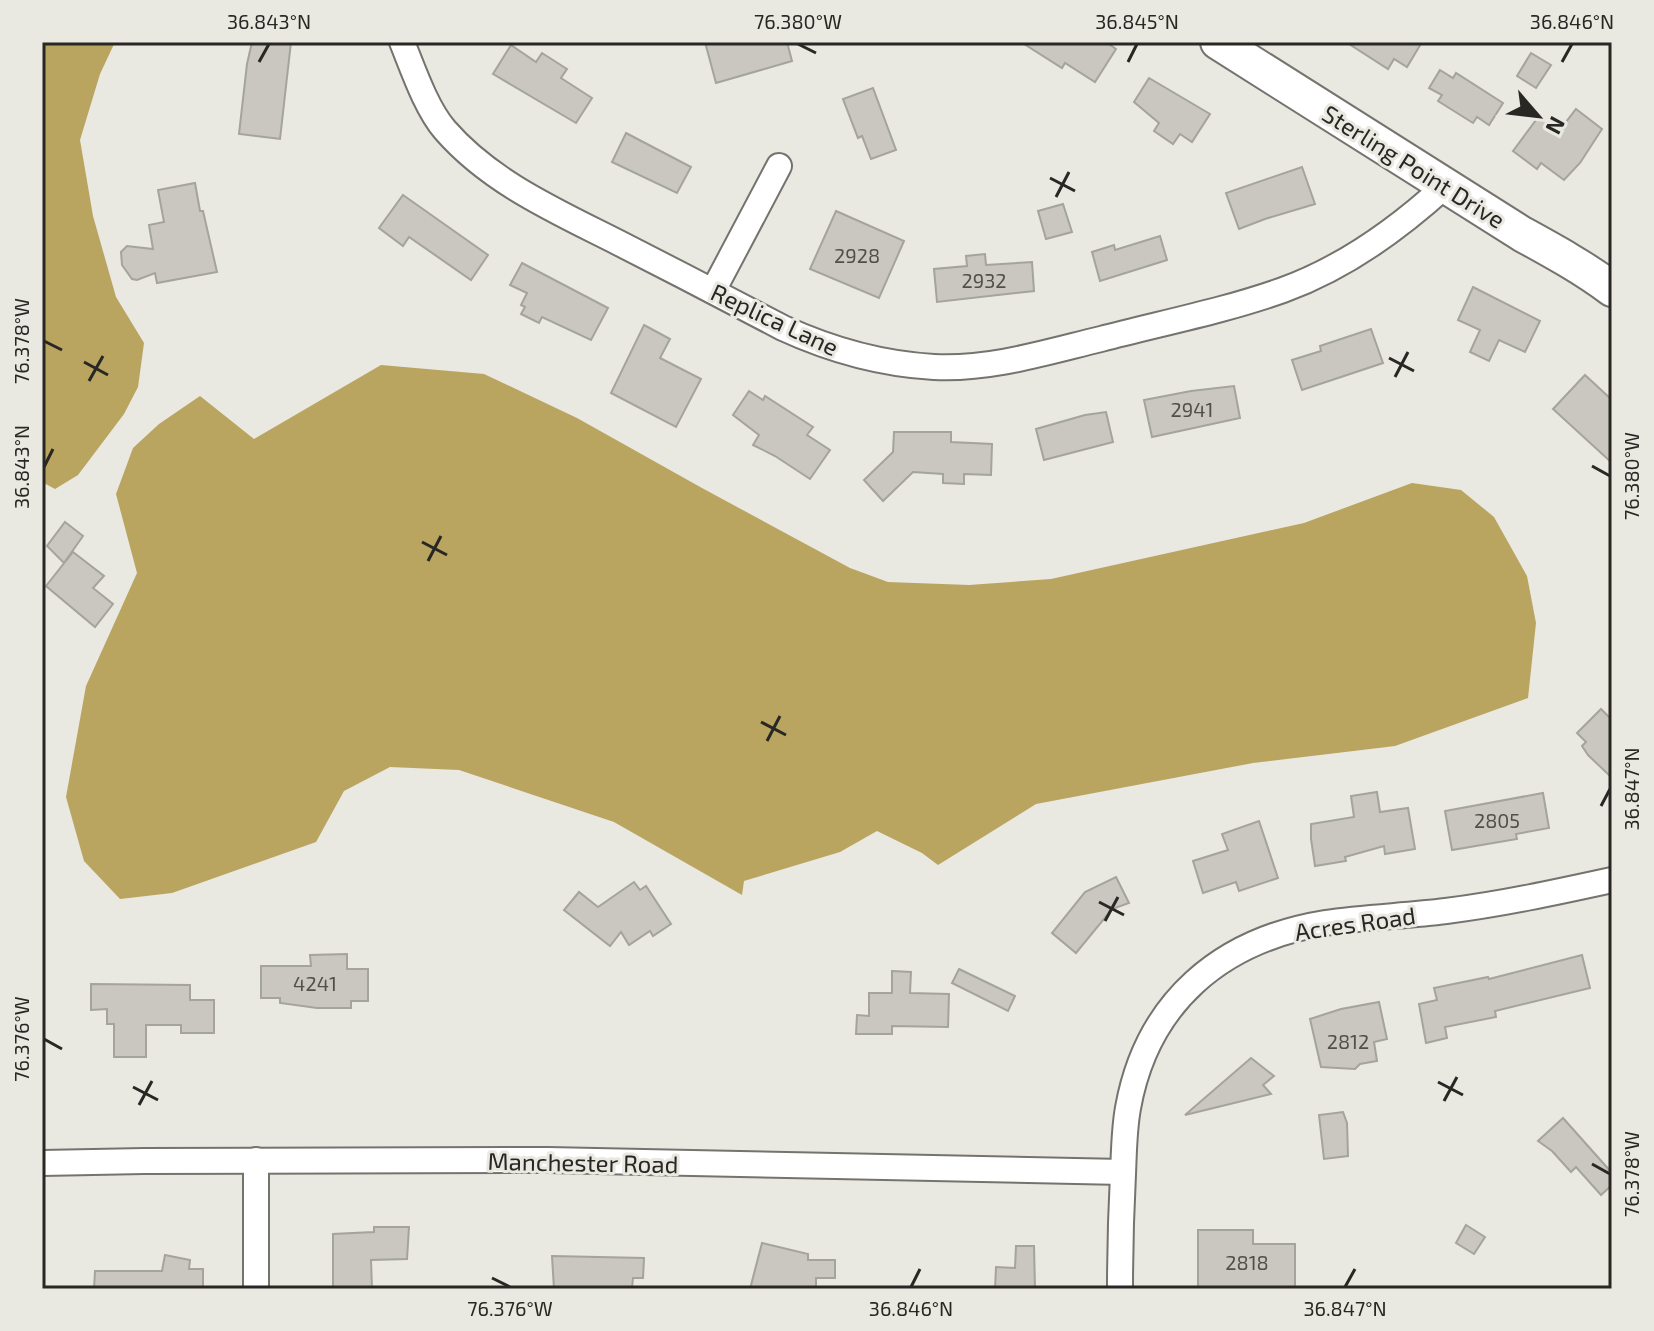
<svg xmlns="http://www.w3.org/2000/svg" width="1654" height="1331" viewBox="0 0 1654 1331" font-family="'Exo 2',sans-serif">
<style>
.water{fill:#b9a460}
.building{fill:#c9c7c0;stroke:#a4a39c;stroke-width:2}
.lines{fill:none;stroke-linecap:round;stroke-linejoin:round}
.street-casing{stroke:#75736e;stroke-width:28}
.secondary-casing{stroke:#75736e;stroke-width:38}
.street{stroke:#fff;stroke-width:24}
.secondary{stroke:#fff;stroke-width:34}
.ticks{fill:none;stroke:#282724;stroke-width:3}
.labels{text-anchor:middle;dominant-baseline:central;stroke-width:6;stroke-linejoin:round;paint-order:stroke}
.number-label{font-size:20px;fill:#504f4b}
.street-label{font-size:24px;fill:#282724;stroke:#e9e8e1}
.neatline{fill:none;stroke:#282724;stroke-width:3}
.ticks-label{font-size:20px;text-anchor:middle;fill:#282724}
</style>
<rect width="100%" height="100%" fill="#e9e8e1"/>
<g class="water">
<polygon points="42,42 115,42 100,74 80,140 93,216 116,297 144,343 138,387 124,414 78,475 55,489 42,482"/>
<polygon points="381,365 484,374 577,418 702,488 850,568 888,582 969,585 1051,579 1304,523 1412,483 1461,490 1494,517 1527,576 1536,623 1528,698 1395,746 1253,763 1036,804 938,865 922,853 877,831 840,852 744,881 742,895 614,822 459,770 390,767 344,791 316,842 172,893 120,899 84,861 66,797 86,686 137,573 116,494 133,448 159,424 200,396 254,439"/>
</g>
<g class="building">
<polygon points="252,42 291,42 280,139 239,134 247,64"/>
<polygon points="705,42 787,42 792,61 716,83"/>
<polygon points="1021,42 1106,42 1116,49 1095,82 1065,63 1062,68"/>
<polygon points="1346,42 1422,42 1407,67 1394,59 1388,69"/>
<polygon points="511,45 536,62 542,53 567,69 561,78 592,98 576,123 493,74"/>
<polygon points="1531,53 1551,65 1536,88 1517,76"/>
<polygon points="1440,70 1453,78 1456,73 1503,103 1489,125 1477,117 1473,123 1438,101 1442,95 1429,88"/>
<polygon points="1149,78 1210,114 1192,142 1180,134 1173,144 1154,131 1159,123 1134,102"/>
<polygon points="873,88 896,150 871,159 862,136 858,138 843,99"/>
<polygon points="1576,109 1602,129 1580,163 1564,180 1541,163 1537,169 1513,151 1539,116 1559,131"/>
<polygon points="626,133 691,167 677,193 612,162"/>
<polygon points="1302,167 1315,204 1265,219 1239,229 1226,193"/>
<polygon points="195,183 200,211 203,211 217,272 157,283 155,273 137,280 132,279 122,265 121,252 127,246 153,249 149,225 164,222 158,190"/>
<polygon points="403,195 488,255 471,280 409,237 403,246 379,228"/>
<polygon points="1063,204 1072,232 1046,239 1038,211"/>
<polygon points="836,211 904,241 879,298 810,269"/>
<polygon points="1160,236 1167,260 1100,281 1092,252 1114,245 1115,250"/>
<polygon points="985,254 986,265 1032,262 1034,291 937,302 934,269 967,266 966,256"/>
<polygon points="522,263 608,308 591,340 542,317 539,323 521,314 525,307 521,305 527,293 510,285"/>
<polygon points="1473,287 1540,321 1525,352 1499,340 1489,361 1470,352 1480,330 1458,320"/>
<polygon points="644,325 670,339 660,358 701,379 676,427 611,393"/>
<polygon points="1371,329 1383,363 1302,390 1292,360 1321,351 1320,346"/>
<polygon points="1585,375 1612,400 1612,463 1553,409"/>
<polygon points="1234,386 1240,418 1152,437 1144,400 1191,391"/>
<polygon points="749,391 763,400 765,396 813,427 807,435 830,450 810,479 775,456 753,445 759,435 733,415"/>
<polygon points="1106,412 1113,442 1044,460 1036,429 1085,415"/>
<polygon points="894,432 951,432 951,442 992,444 991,475 964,474 964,484 943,483 943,474 913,472 883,501 864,480 893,452"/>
<polygon points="65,522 83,536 64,563 47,546"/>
<polygon points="73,552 104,576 93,588 113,604 95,627 46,586"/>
<polygon points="1601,709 1612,720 1612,778 1588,755 1582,746 1586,742 1577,733"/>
<polygon points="1377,792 1380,812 1408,808 1415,849 1385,854 1384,846 1345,857 1346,861 1315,866 1311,839 1311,824 1354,817 1351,796"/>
<polygon points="1543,793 1549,828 1516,834 1517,839 1452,850 1445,811"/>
<polygon points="1259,821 1278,878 1239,891 1236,882 1203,893 1193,861 1228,850 1222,834"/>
<polygon points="1116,877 1129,903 1112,909 1076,953 1052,933 1085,892"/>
<polygon points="634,882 640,890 646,886 671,924 653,936 650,931 629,945 621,932 610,946 564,910 579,892 598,907"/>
<polygon points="347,954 347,969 368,969 368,1001 351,1001 351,1008 317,1008 280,1003 280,998 261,998 261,966 311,966 310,955"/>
<polygon points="1582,955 1590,988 1495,1011 1496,1017 1445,1027 1447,1038 1426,1043 1419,1004 1437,1000 1434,988 1488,977 1489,979"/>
<polygon points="959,969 1015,996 1008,1011 952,983"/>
<polygon points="892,971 911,972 910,993 949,994 948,1027 892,1026 892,1034 856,1034 857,1015 869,1016 869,993 892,993"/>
<polygon points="91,984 190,985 190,1000 214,1000 214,1033 181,1033 181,1025 146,1025 146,1057 114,1057 114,1024 107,1024 107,1009 91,1010"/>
<polygon points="1379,1002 1387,1039 1374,1042 1377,1061 1360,1064 1355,1069 1321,1067 1310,1019 1341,1009"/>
<polygon points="1251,1058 1274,1076 1263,1085 1271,1094 1185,1115"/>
<polygon points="1343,1112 1347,1123 1348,1156 1324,1159 1319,1115"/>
<polygon points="1563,1118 1612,1173 1612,1185 1601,1195 1576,1167 1571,1172 1552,1151 1538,1141"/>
<polygon points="1466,1225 1485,1237 1474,1254 1456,1243"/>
<polygon points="374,1227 409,1227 407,1259 371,1260 372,1289 333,1289 333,1234 374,1232"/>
<polygon points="1198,1230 1253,1230 1253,1244 1295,1244 1295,1289 1198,1289"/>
<polygon points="762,1243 808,1254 808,1260 835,1260 835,1278 816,1278 816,1289 750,1289"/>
<polygon points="1016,1246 1034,1246 1035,1289 995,1289 996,1267 1015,1268"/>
<polygon points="165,1255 190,1260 189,1269 203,1269 203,1289 94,1289 95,1271 162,1271"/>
<polygon points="552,1256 644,1258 643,1278 633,1278 632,1288 554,1289"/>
</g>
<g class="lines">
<defs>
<g id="street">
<path d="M402,42C413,69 426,108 445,130C491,183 558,212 619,243C674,271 728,299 783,328C831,350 881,364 934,367C990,370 1047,352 1101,339C1162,323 1224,311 1283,290C1344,268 1398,229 1445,186"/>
<polyline points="713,291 779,166"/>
<polyline points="256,1160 256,1289"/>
<polyline points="42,1163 144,1161 548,1160 1123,1172"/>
<path d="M1120,1289C1120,1251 1121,1213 1123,1174C1124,1152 1124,1130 1128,1108C1147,1002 1221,940 1325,923C1365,917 1406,916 1446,911C1502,904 1557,892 1612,880"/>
</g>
<path id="secondary" d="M1218,42L1522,234C1553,251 1584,268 1612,289"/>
</defs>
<use href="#street" class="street-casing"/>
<use href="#secondary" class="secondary-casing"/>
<use href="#street" class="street"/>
<use href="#secondary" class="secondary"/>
</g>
<path class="ticks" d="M798,44L816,53M259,62L269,44M1128,62L1137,44M1562,62L1572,44M1050,178L1075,191M1056,197L1069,172M44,341L62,350M1389,358L1414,371M84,362L108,375M1395,377L1408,352M89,381L103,356M1592,466L1610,476M44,467L53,449M422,542L447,555M428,561L441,536M761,722L786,735M767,741L780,716M1601,806L1610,789M1099,902L1124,915M1105,921L1118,897M44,1039L62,1049M1438,1082L1463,1095M133,1087L158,1100M1444,1101L1457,1077M139,1105L152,1081M1592,1164L1610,1174M492,1278L510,1287M911,1287L920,1269M1345,1287L1355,1269"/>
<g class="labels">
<g class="number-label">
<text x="857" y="255">2928</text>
<text x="984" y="280">2932</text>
<text x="1192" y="409">2941</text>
<text x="1497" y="820">2805</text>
<text x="315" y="983">4241</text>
<text x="1348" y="1041">2812</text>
<text x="1247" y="1262">2818</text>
</g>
<g class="street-label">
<text transform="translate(1414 166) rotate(32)">Sterling Point Drive</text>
<text transform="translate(775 319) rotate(25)">Replica Lane</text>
<text transform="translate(1355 923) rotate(-8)">Acres Road</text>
<text transform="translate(583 1162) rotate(1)">Manchester Road</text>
</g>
</g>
<rect width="1654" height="1331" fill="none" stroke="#e9e8e1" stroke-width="88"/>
<g transform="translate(1538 116) rotate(118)" stroke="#e9e8e1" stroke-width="6" paint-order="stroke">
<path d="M0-6L14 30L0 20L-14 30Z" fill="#282724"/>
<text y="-12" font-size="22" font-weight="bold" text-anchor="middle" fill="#282724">N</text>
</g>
<rect x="44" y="44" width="1566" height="1243" class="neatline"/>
<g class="ticks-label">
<text x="269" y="29">36.843°N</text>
<text x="798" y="29">76.380°W</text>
<text x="1137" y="29">36.845°N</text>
<text x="1572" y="29">36.846°N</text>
<text transform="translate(22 341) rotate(-90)" y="7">76.378°W</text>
<text transform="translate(22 467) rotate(-90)" y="7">36.843°N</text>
<text transform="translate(1632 476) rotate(-90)" y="7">76.380°W</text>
<text transform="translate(1632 789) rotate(-90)" y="7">36.847°N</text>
<text transform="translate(22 1039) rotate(-90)" y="7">76.376°W</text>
<text transform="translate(1632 1174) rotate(-90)" y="7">76.378°W</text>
<text x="510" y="1316">76.376°W</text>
<text x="911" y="1316">36.846°N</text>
<text x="1345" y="1316">36.847°N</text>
</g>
</svg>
